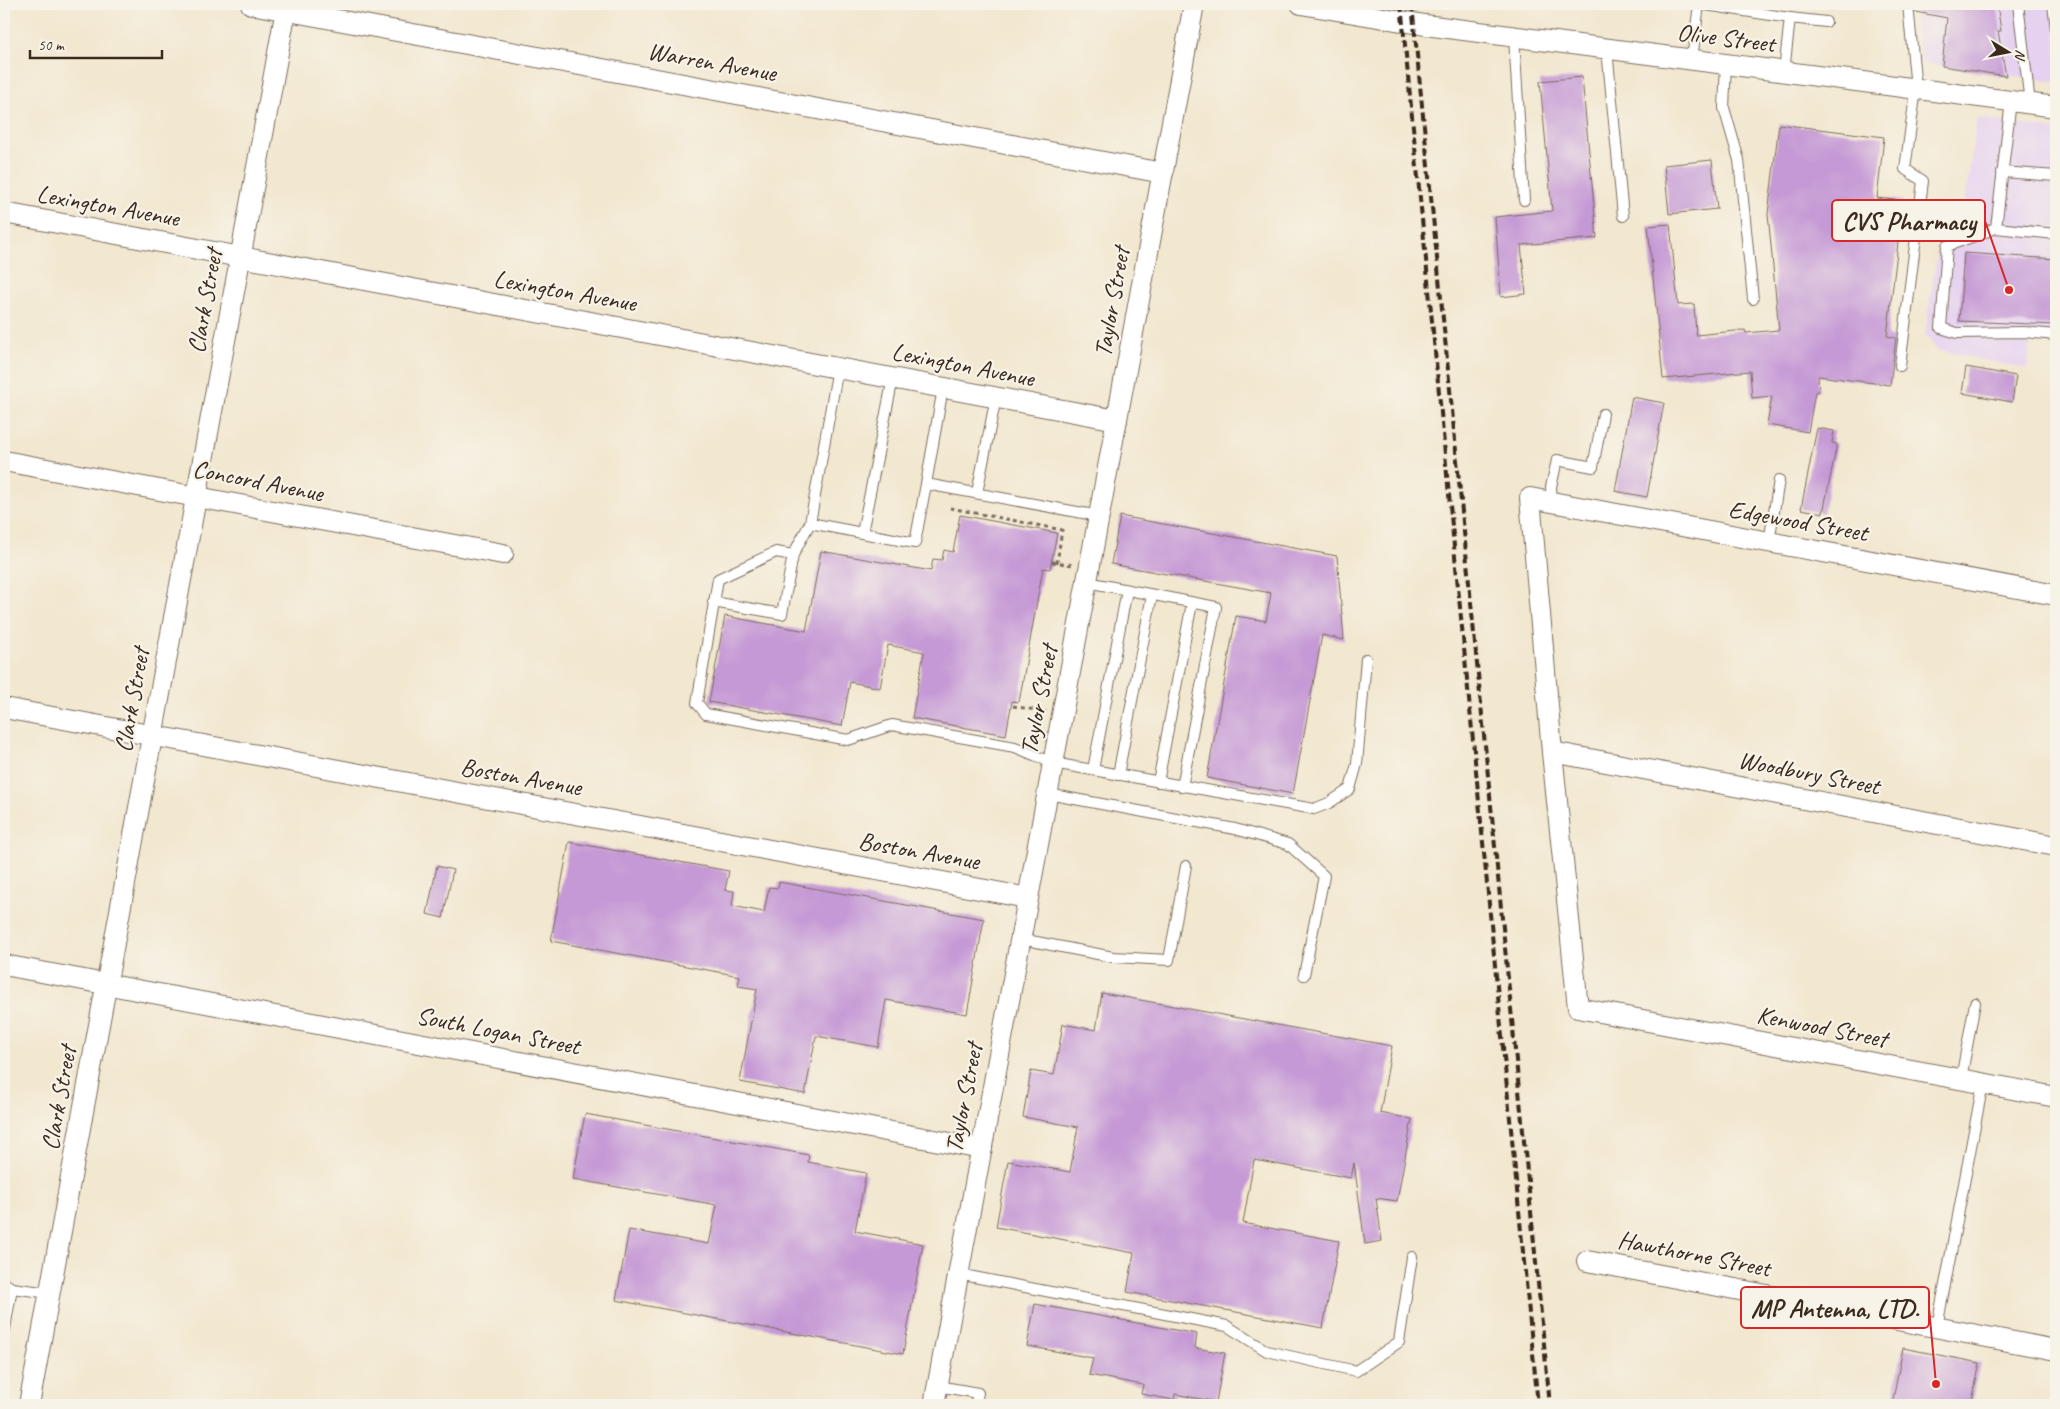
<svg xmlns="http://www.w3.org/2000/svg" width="2060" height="1409" viewBox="0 0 2060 1409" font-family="Caveat,sans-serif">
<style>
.built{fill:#e6d2f0}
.building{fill:#c599d5}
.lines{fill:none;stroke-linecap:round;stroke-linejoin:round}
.service-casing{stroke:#7b6c5c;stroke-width:12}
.minor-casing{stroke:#7b6c5c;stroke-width:22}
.path{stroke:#7b6c5c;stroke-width:3;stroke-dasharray:4 4;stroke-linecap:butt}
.service{stroke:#fff;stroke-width:10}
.minor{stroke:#fff;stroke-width:20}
.rail{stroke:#3b2a1e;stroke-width:4;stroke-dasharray:8 4;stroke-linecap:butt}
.labels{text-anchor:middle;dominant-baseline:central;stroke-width:4.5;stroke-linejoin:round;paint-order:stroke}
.street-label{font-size:25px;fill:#3b2a1e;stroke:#f7f3e8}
.leader{fill:none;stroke:#d62828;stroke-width:2}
.callout-dot{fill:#d62828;stroke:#f7f3e8;stroke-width:2}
.callout{fill:#f7f3e8;stroke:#d62828;stroke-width:2}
.callout-label{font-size:26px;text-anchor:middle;font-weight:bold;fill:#3b2a1e}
</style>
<rect width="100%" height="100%" fill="#f7f3e8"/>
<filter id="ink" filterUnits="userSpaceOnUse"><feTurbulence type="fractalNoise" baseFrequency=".02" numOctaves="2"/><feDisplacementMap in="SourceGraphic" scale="10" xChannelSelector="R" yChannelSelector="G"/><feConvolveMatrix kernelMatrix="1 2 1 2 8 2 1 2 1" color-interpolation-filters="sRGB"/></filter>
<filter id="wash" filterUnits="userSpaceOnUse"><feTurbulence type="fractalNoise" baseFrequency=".0096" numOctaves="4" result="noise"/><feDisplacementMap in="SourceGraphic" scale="20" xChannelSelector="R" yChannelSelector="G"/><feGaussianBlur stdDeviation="1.12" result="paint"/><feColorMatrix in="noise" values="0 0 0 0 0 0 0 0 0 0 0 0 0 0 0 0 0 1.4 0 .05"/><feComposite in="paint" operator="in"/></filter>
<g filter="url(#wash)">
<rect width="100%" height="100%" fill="#f2e7cf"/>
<g class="built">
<polygon points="1913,4 2056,4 2056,82 1921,63"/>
<polygon points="1977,118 2056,130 2056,344 2031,341 2027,369 1937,350 1925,334 1939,242 1961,229"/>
</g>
<g id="blocks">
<g class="building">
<polygon points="1915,4 1997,4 2001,31 1998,31 2006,76 1942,66 1947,18 1916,12"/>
<polygon points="1582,77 1597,238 1521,245 1526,294 1501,297 1495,217 1552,211 1540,81"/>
<polygon points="1779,124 1884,137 1877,198 1903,201 1887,336 1896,338 1890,385 1818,376 1819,391 1815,392 1808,432 1767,425 1772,396 1752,398 1750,371 1663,379 1648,226 1670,224 1678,305 1694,304 1696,335 1745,330 1746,333 1779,330 1768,214"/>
<polygon points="1712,160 1717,209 1669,214 1664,165"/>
<polygon points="1964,253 2056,259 2056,325 1959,321"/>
<polygon points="1966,367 2016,376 2012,402 1962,393"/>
<polygon points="1632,397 1664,403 1647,497 1615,491"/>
<polygon points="1817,428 1834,431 1832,443 1837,444 1823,513 1801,509"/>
<polygon points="960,515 1057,533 1050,569 1043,568 1019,702 1012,701 1006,735 912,718 924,652 888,645 880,688 850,682 842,726 709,702 725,616 806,631 821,551 931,571 933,559 942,560 944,550 953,552"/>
<polygon points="1120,516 1337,556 1344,640 1322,635 1293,794 1207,778 1236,616 1266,621 1271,593 1111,564"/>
<polygon points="569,842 729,871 725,890 734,891 732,906 764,912 769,887 778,888 779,882 984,919 967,1014 886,1000 878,1047 816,1036 805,1094 740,1082 757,989 738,986 740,976 551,941"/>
<polygon points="437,866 453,870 443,918 427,914"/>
<polygon points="1102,993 1392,1046 1380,1113 1412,1119 1397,1201 1376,1198 1382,1241 1365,1244 1354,1163 1351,1178 1254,1160 1243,1223 1339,1241 1323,1328 1127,1292 1134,1253 996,1227 1008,1161 1070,1172 1078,1127 1023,1117 1031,1071 1054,1075 1063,1024 1096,1030"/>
<polygon points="585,1114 809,1155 808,1162 866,1173 855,1231 923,1244 903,1354 616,1300 629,1230 709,1244 717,1205 573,1179"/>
<polygon points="1035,1304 1197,1334 1195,1348 1225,1353 1216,1402 1175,1394 1174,1400 1141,1394 1143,1385 1089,1375 1093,1358 1027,1346"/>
<polygon points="1903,1348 1980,1363 1971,1405 1892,1405"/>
</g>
</g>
</g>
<g filter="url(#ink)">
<use href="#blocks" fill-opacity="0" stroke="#7b6c5c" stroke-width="1"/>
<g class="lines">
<defs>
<g id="service">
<polyline points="1699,4 1790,18"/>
<polyline points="2018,4 2030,103"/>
<polyline points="2053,4 2056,29"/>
<polyline points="1514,37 1524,200"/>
<polyline points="1607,49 1623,216"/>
<polyline points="1692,60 1699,4"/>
<polyline points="1726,64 1724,108 1739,160 1753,299"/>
<polyline points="1784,72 1790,18 1826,22"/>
<polyline points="2002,172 2056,176"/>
<polyline points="1996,228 2011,101"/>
<polyline points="2056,234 1996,228 1947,246 1941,328 1957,333 2024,332 2056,335"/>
<polyline points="1900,366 1923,181 1905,169 1916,89 1908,4"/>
<polyline points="838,368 810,523 862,533 893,378"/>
<polyline points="943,388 926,484 1099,516"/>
<polyline points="977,493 996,397"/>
<polyline points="1552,502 1551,487 1557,460 1593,467 1603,414"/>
<polyline points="862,533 915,543 926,484"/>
<polyline points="1769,542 1779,480"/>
<polyline points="793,555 810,523"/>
<polyline points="1087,582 1216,607 1182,787"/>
<polyline points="713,602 782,614 793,555 776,552 718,579 697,703 706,714 848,740 892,725 1015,747 1053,763 1314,809 1329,803 1350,789 1357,764 1366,659"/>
<polyline points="1093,770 1127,590"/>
<polyline points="1118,775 1152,595"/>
<polyline points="1158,782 1192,603"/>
<polyline points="1048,794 1235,829 1288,844 1324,876 1304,975"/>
<polyline points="1021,939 1113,957 1169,960 1186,866"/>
<polyline points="1961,1079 1975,1003"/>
<polyline points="958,1274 1227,1326 1267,1351 1356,1371 1399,1342 1412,1257"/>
<polyline points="4,1283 12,1288 50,1293"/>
<polyline points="1937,1327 1983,1083"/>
<polyline points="4,1334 12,1288"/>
<polyline points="938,1386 978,1393 975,1405"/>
</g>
<g id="minor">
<polyline points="251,4 1163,173"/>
<polyline points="1301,4 1425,25 2056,107"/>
<polyline points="4,213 1117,420"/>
<polyline points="4,461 503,554"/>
<polyline points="2056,595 1530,498 1552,752 1578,1008 2056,1097"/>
<polyline points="4,708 1028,898"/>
<polyline points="1552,752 2056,846"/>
<polyline points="4,965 982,1149"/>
<polyline points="1587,1261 2056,1350"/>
<polyline points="29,1405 287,4"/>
<polyline points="934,1405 1194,4"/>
</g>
</defs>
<use href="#service" class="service-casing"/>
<use href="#minor" class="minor-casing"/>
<g class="path">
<polyline points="950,508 1062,530 1057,563"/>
<polyline points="1052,562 1073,565"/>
<polyline points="1013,706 1046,712"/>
</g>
<use href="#service" class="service"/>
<use href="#minor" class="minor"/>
<g class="rail">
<polyline points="1401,4 1538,1405"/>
<polyline points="1412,4 1550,1405"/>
</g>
</g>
</g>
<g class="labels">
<g class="street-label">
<text transform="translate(1726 38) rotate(7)">Olive Street</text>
<text transform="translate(712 62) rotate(10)">Warren Avenue</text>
<text transform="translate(108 206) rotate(10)">Lexington Avenue</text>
<text transform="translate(565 291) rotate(10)">Lexington Avenue</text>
<text transform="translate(205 301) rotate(-80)">Clark Street</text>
<text transform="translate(1112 302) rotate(-80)">Taylor Street</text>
<text transform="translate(963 365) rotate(11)">Lexington Avenue</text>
<text transform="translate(258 481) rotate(11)">Concord Avenue</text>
<text transform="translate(1798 521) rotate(10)">Edgewood Street</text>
<text transform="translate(132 700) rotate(-80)">Clark Street</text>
<text transform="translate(1039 700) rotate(-79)">Taylor Street</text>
<text transform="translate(1809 773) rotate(11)">Woodbury Street</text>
<text transform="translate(521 777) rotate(10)">Boston Avenue</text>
<text transform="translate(919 851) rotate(10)">Boston Avenue</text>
<text transform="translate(1822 1027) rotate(11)">Kenwood Street</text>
<text transform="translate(498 1031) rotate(11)">South Logan Street</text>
<text transform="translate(59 1098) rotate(-80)">Clark Street</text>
<text transform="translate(964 1098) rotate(-79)">Taylor Street</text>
<text transform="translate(1694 1254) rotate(11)">Hawthorne Street</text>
</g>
</g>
<path class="leader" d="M2009 290L1985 221M1936 1384L1929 1308"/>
<g class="callout-dot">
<circle cx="2009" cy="290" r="5"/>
<circle cx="1936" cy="1384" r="5"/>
</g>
<g class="callout">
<rect x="1832" y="200" width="153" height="41" rx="5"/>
<rect x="1741" y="1287" width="188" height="41" rx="5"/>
</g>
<g class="callout-label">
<text x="1909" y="230">CVS Pharmacy</text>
<text x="1835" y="1317">MP Antenna, LTD.</text>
</g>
<rect width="2060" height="1409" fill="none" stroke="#f7f3e8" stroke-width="20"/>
<g transform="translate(2008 52) rotate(100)" stroke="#f7f3e8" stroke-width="4" paint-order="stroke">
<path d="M0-4L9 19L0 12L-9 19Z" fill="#3b2a1e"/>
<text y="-8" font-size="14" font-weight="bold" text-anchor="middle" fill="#3b2a1e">N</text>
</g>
<path d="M30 50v8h132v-8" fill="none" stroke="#3b2a1e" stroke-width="2.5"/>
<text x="38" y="50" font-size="15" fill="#3b2a1e" stroke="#f7f3e8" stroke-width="4" paint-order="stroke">50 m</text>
</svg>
